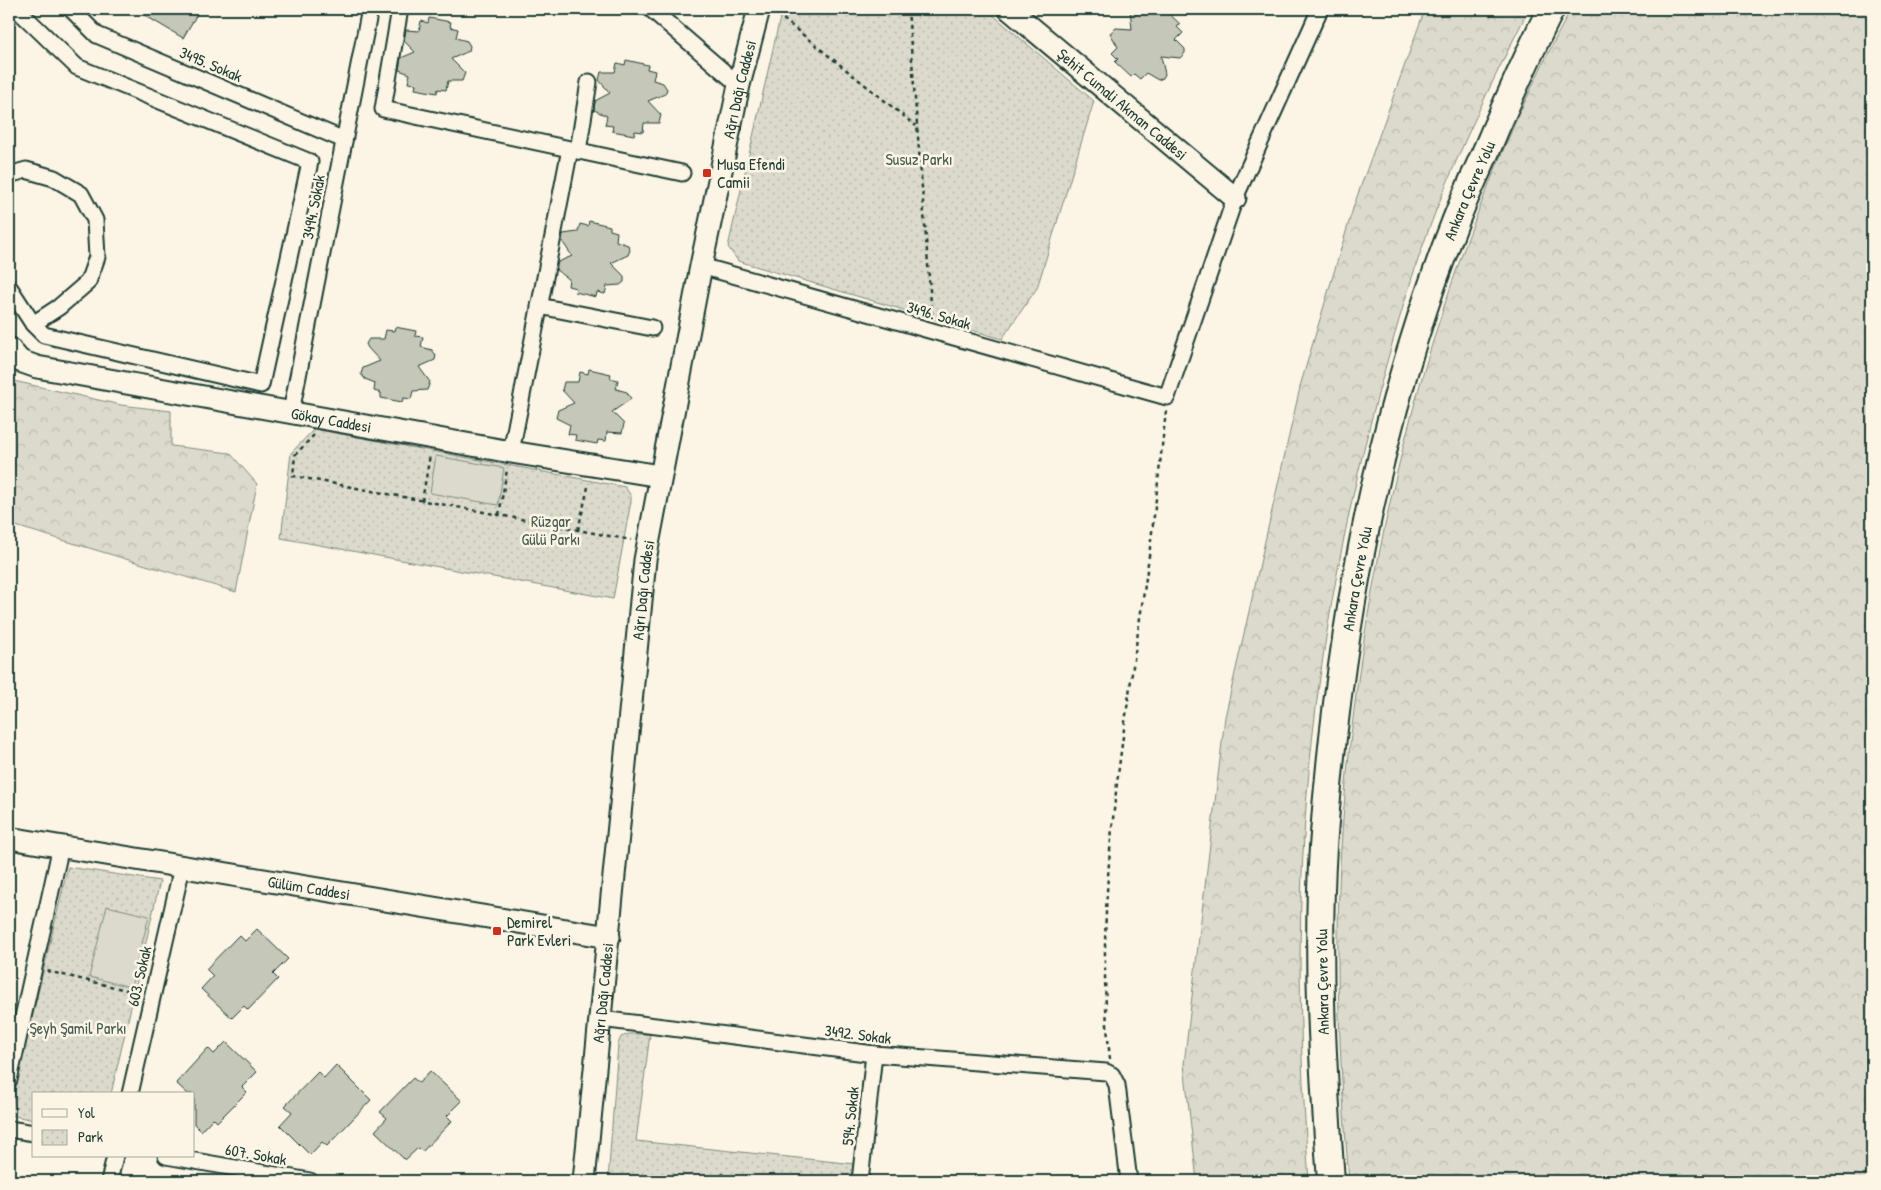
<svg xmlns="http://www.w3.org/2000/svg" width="1881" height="1190" viewBox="0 0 1881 1190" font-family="'Patrick Hand',sans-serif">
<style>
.forest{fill:url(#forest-crowns);stroke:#7e8c80}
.park{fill:url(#park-dots);stroke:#7e8c80}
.garden{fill:#dcdacc;stroke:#7e8c80}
.building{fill:#c5c7b9;stroke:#1f3d34}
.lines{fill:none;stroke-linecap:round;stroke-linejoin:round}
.street-casing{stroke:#1f3d34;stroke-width:19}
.secondary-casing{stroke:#1f3d34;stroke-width:25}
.highway-casing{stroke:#1f3d34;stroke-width:30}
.path{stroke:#1f3d34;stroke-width:2.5;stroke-dasharray:4 4;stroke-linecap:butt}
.street{stroke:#fcf5e5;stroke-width:15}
.secondary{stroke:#fcf5e5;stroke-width:21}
.highway{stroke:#fcf5e5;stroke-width:26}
.poi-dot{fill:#c8321e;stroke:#fcf5e5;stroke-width:2}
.labels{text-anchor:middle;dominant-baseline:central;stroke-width:5;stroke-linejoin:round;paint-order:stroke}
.street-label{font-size:16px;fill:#1f3d34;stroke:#fcf5e5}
.park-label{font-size:16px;fill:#455c52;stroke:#fcf5e5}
.poi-label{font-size:16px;fill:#1f3d34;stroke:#fcf5e5;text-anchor:start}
</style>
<defs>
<pattern id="forest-crowns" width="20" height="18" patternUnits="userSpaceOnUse" patternTransform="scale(1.25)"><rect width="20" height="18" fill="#dcdacc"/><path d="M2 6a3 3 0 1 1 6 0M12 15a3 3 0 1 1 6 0" fill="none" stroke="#bcbcb0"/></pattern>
<pattern id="park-dots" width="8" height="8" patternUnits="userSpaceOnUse" patternTransform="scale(1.25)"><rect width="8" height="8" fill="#dcdacc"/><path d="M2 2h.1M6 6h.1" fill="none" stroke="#bcbcb0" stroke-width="1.8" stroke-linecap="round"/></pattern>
</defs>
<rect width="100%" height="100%" fill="#fcf5e5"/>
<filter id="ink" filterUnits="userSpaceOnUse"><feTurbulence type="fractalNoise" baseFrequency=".02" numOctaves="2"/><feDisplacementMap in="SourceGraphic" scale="10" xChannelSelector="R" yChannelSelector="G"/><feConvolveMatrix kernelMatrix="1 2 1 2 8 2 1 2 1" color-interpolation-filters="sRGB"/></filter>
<g filter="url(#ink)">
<g class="forest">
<path d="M1425,9H1529C1495,75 1462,143 1435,213C1413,269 1396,329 1380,387C1339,537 1311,698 1303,853C1297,963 1301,1072 1309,1181H1197L1184,1064L1225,717L1301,383L1354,205Z"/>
<path d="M1571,9H1872V1181H1349C1340,1071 1334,958 1341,847C1360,556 1433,267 1571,9Z"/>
<polygon points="9,380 121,405 171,411 171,446 230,453 257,484 236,592 9,524"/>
</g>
<g class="park">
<polygon points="782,9 986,9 1094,101 1037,288 1002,339 738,261 728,247"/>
<polygon points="314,429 625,487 631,496 631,501 613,599 281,538 291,453"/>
<polygon points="68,867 160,881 111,1094 34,1094 34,1120 9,1115"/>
<polygon points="629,1034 650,1034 636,1141 855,1164 853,1181 608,1181 618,1044 621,1037"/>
</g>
<g class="garden">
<polygon points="436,456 504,468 498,505 430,493"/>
<polygon points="107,906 149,916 131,987 89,977"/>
</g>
<g class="building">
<polygon points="134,9 200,9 183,38"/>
<polygon points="1130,9 1142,9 1148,14 1153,9 1164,9 1180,24 1177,27 1183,33 1176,40 1185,49 1185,53 1180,58 1161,56 1165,74 1163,78 1158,80 1146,73 1140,79 1134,74 1131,77 1115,62 1118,59 1112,53 1118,47 1110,33 1116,28 1132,29"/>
<polygon points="429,18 451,22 450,27 458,29 456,38 467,41 470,46 469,51 451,59 465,73 462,81 448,81 446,90 438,89 437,93 415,89 416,84 408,83 410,74 399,70 401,58 415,52 404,41 406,30 419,31 421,21 428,23"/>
<polygon points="626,60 648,65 647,69 655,71 653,80 663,83 667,89 665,94 648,101 661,115 659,123 644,123 643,132 635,131 634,135 612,131 613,126 605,125 607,116 594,110 595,101 610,93 599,80 601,72 615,72 617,63 625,65"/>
<polygon points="589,221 610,226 610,230 617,232 616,241 628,245 630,250 628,255 611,263 624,276 624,282 620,285 607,286 605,294 597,292 596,297 575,292 576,288 568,286 569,279 556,270 558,262 572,256 562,241 563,234 578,232 580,224 588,226"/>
<polygon points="395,327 416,331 415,336 423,337 421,347 432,350 436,355 435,360 419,367 430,382 427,390 413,391 411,399 403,398 402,402 381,398 381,393 374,391 375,383 365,379 361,374 363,368 380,361 368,348 366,344 369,339 384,339 386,330 394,331"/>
<polygon points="589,369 611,374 610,378 618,380 616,389 627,392 631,399 612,412 624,424 622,433 607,432 606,441 598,440 597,444 575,440 576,435 568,434 570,425 556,418 558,410 574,403 562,390 564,382 578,382 580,372 588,374"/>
<polygon points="257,929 288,959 273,974 278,979 248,1010 244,1006 232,1018 201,989 213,976 206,969 239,935 245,941"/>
<polygon points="226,1042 257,1072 242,1087 247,1092 217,1122 213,1118 201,1131 194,1124 194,1094 188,1094 176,1083 208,1048 214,1054"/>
<polygon points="336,1065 371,1100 327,1146 322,1142 310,1155 280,1125 292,1112 285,1106 318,1072 324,1078"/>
<polygon points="430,1071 462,1101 447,1116 452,1121 422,1152 418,1148 405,1160 375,1131 387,1118 380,1112 413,1078 419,1083"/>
</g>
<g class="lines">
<defs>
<g id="street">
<polyline points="71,9 97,35 344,140"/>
<polyline points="400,9 383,109 682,173"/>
<polyline points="651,9 739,85"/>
<polyline points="578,151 589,82"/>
<polyline points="9,175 26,170 54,178 81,194 95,220 97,257 88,282 59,307 33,324 44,335 261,385 310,162 77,67 17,9"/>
<polyline points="701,266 1167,397 1235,198 1320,9"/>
<polyline points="9,287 33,324"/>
<polyline points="539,306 652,328"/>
<polyline points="291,412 370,9"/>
<polyline points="511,452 570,149"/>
<polyline points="601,1019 874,1054 1106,1072 1112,1075 1117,1085 1129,1181"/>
<polyline points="9,1080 61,846"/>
<polyline points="130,1094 182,867"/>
<polyline points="9,1129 34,1133"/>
<polyline points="166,1156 310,1181"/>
<polyline points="109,1181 115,1156"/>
<polyline points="860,1181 874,1054"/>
</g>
<g id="secondary">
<path id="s1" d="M1009,9L1235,198"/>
<path id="s2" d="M9,348L20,361L37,367L511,452L660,476"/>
<path id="s3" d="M9,838L609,937"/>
<path id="s4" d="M584,1181L645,560L701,266L739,85L759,9"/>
</g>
<g id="highway">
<path id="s5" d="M1331,1181C1323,1071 1316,958 1323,847C1338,636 1377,422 1454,225C1466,193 1482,162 1495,130C1513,89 1531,48 1551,9"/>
</g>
</defs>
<use href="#street" class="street-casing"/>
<use href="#secondary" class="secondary-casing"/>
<use href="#highway" class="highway-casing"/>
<g class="path">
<polyline points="908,9 932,316"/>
<polyline points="777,14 916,126"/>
<polyline points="314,435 295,455 293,476 631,540"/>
<polyline points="422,501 430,455"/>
<polyline points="499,515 507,470"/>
<polyline points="578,530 589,483"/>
<polyline points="47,971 139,993"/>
<path d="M1110,1059C1094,912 1119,764 1140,618C1151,549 1158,480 1166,411"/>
<polyline points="714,1181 726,1172"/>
<polyline points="774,1181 778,1179 784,1181"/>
</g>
<use href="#street" class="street"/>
<use href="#secondary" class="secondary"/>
<use href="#highway" class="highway"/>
</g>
</g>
<g class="poi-dot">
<rect x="702" y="168" width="10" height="10" rx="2.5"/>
<rect x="492" y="926" width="10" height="10" rx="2.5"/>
</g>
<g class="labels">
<g class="street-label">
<text transform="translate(211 64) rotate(23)">3495. Sokak</text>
<text stroke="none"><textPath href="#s4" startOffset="1104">Ağrı Dağı Caddesi</textPath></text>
<text stroke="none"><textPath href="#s1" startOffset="148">Şehit Cumali Akman Caddesi</textPath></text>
<text stroke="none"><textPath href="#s5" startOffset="1010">Ankara Çevre Yolu</textPath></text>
<text transform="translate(313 207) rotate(-79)">3494. Sokak</text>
<text transform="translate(939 315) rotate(16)">3496. Sokak</text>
<text stroke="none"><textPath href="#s2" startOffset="334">Gökay Caddesi</textPath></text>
<text stroke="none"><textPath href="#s5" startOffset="605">Ankara Çevre Yolu</textPath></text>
<text stroke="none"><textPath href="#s4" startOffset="594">Ağrı Dağı Caddesi</textPath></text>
<text stroke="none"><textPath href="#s3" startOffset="304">Gülüm Caddesi</textPath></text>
<text transform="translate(139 976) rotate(-77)">603. Sokak</text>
<text transform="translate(1322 982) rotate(-91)">Ankara Çevre Yolu</text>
<text stroke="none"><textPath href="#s4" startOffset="189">Ağrı Dağı Caddesi</textPath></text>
<text transform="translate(858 1034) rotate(7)">3492. Sokak</text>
<text transform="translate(850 1116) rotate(-84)">594. Sokak</text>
<text transform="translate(256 1154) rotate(10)">607. Sokak</text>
</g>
<g class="park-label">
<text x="919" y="159">Susuz Parkı</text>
<text x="551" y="521">Rüzgar<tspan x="551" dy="18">Gülü Parkı</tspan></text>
<text x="78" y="1028">Şeyh Şamil Parkı</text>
</g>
<g class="poi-label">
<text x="717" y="164">Musa Efendi<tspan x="717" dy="18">Camii</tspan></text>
<text x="507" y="922">Demirel<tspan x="507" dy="18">Park Evleri</tspan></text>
</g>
</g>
<rect width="1881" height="1190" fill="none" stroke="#fcf5e5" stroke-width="30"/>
<rect x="15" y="15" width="1851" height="1160" fill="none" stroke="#1f3d34" stroke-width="2" filter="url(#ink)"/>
<rect x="32" y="1092" width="162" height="65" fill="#fcf5e5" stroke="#a4ab9e"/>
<rect x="42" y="1109" width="25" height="8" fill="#fcf5e5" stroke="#a4ab9e"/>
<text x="78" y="1118" font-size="15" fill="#1f3d34">Yol</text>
<rect x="42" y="1130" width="25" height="15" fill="url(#park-dots)" stroke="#a4ab9e"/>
<text x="78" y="1142" font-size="15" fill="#1f3d34">Park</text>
</svg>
